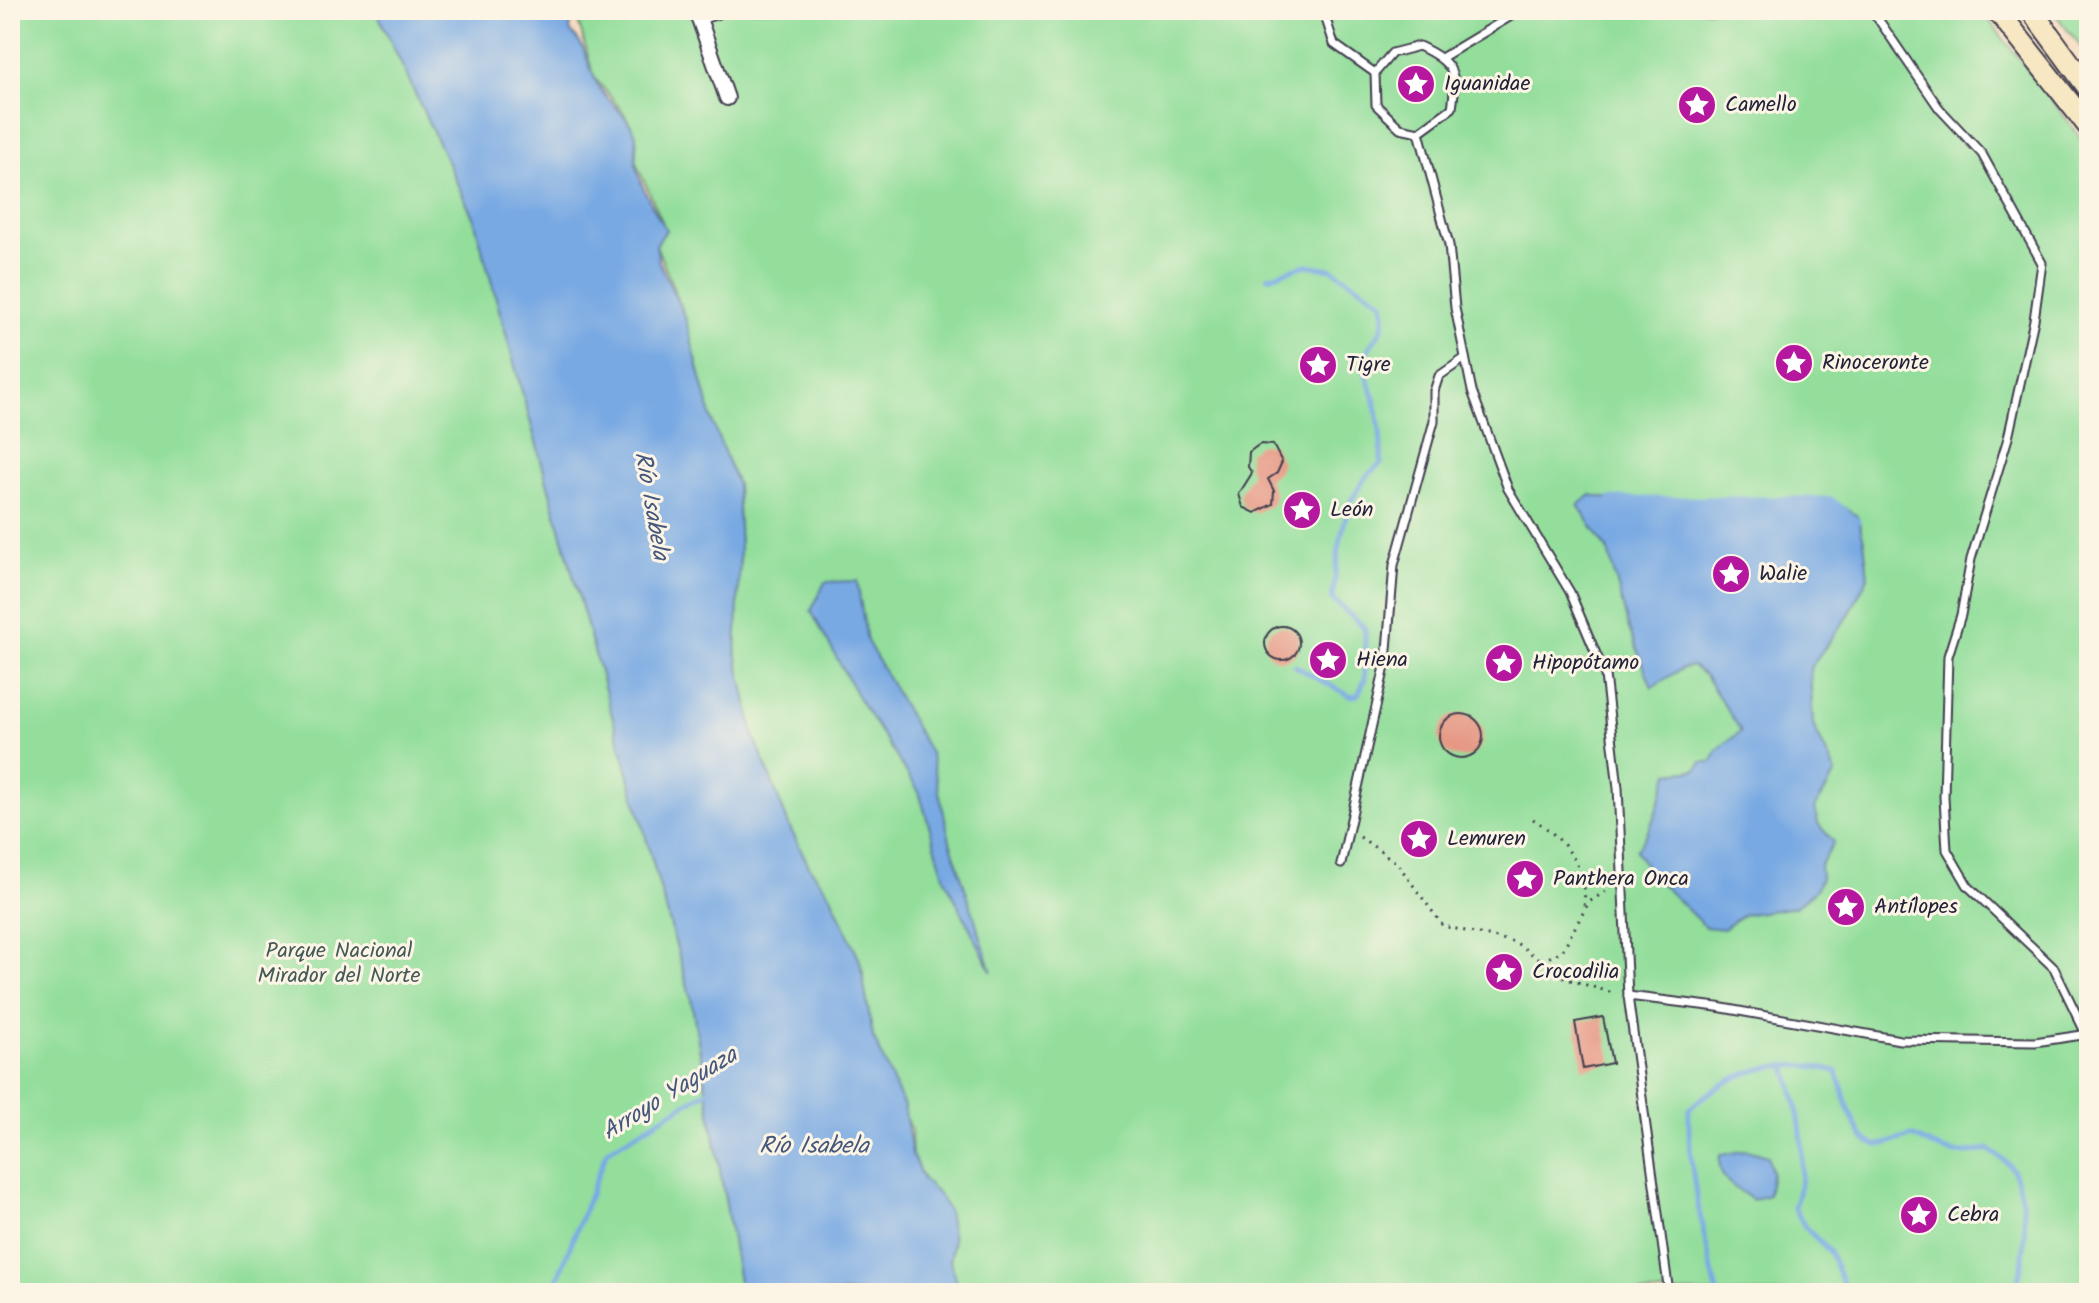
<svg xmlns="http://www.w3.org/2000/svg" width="2099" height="1303" viewBox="0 0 2099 1303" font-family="Kalam,sans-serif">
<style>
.green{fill:#93de9b;stroke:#5a806b;stroke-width:2}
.water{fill:#78a9e3;stroke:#4d668f;stroke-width:2}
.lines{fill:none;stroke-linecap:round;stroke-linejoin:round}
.stream{stroke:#78a9e3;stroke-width:5}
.building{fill:#e59783}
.lane-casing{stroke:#423e4f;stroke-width:11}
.street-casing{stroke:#423e4f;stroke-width:18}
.secondary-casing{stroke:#423e4f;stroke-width:24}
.path{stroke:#423e4f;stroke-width:3;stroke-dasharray:2 6;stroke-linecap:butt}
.lane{stroke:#fff;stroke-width:7}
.street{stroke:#fff;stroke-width:14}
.secondary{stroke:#f7e8c3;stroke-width:20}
.labels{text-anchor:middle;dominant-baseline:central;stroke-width:6;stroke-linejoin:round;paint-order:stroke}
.poi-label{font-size:22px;fill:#22223b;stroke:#fcf5e5;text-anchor:start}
.park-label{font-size:22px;fill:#445a58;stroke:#fcf5e5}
.water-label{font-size:24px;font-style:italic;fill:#44587e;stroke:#fcf5e5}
</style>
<rect width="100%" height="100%" fill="#fcf5e5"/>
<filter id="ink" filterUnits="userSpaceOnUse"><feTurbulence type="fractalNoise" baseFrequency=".0125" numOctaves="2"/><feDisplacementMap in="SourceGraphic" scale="16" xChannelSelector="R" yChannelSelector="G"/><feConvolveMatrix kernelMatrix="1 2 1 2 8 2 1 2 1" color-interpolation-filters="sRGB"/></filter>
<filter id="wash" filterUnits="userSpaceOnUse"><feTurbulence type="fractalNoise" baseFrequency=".006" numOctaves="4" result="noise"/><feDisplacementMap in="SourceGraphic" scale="32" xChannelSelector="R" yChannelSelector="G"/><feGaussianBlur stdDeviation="1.8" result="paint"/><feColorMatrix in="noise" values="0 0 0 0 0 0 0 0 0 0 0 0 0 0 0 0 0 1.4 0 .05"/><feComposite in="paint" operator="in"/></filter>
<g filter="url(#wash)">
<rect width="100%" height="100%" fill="#f5dbbf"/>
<g class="green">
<polygon points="10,10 376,10 474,219 691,999 741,1293 10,1293"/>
<polygon points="575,10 1981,10 2089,148 2089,1293 959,1293 950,1261 953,1244 912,1155 911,1130 873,1037 862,987 863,972 831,896 809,866 790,828 754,736 736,653 740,551 737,485 713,424 685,317 656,245 666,230 636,163 636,136 624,113 594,77"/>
<polygon points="2052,10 2089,10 2089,57"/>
</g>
<g class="water">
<path d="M376,10H573L570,31C586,46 586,59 595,79C604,101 625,111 635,132C639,142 634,153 636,163C639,187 655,210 666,230L656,245L659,262L685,317L713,424L737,485L740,551L736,653L754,736L790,828L809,866L831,896L860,961L873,1037L904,1106L912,1155L923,1180L938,1194L948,1211L953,1240L950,1261L959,1293H741L691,999L474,219Z"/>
<path d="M1591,495L1610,499H1831L1857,516L1864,540L1868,577L1850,613L1810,668L1813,725L1836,773L1815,808L1818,824L1834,842L1820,866L1821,878L1816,890L1795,907L1742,915L1724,929L1705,927L1648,871L1636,850C1653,830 1660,798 1669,773L1696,770L1702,762H1712L1717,750L1741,731L1705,676L1693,666L1683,668L1652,687L1629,629L1608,551L1578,505Z"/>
<polygon points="857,581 867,641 931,755 950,841 992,972 945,879 919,792 859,699 811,611 825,582"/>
<path d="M1747,1150L1768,1156L1772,1172L1768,1195L1753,1200C1734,1186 1716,1181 1720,1155Z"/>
</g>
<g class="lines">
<g class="stream">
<path d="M1268,277L1306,265L1332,269L1383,302C1389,339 1370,334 1365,359C1363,375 1372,387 1375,401C1380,423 1382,442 1381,464C1340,492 1339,553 1332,599L1365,628V679L1358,695L1350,696L1295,666"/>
<polyline points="1612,504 1610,499 1831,499 1858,521"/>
<path d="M1786,1067C1800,1110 1810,1164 1794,1207L1805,1227L1829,1251L1847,1293"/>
<polyline points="552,1293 607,1151 709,1090"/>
<path d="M1717,1293C1704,1233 1687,1171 1689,1109C1733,1070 1778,1057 1836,1071C1845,1090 1853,1142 1876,1145C1884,1146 1902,1138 1912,1136C1941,1150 1956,1159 1988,1149C1996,1155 2008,1161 2012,1169C2029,1205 2028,1257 2014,1293"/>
</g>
</g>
<g id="blocks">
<g class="building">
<polygon points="1260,444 1273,445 1282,462 1277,473 1268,479 1274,491 1273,504 1255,513 1243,507 1239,494 1252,473 1248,467 1249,452"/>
<circle cx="1282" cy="643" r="17"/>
<circle cx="1461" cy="736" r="22"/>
<polygon points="1603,1017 1612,1063 1583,1069 1575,1022"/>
</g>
</g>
</g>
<g filter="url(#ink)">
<use href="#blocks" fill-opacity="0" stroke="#423e4f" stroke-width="2"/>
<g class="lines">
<defs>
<g id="lane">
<polyline points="1323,10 1334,44 1375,73"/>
<polyline points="1872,10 1939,108 1982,154 2042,263 2034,320 2008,438 1971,559 1961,615 1948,656 1944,797 1947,850 1968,886 2054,968 2086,1034"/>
<path d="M1419,46C1453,62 1458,72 1452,108L1419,132L1400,128L1376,105L1375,73L1392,53Z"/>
<polyline points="1443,57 1521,10"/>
<polyline points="1419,132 1449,245 1455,308 1472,391 1508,489 1570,592 1605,675 1618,788 1628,996 1669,1293"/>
<polyline points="1341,864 1386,662 1394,565 1434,421 1434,391 1439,376 1465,358"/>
<polyline points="1628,996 1717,1007 1900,1040 2035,1042 2089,1034"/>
</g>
<g id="street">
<polyline points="696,10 727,98"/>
<polyline points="698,17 719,10"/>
</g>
<g id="secondary">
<polyline points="1997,10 2089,127"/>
<polyline points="2031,10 2089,89"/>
</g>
</defs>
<use href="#lane" class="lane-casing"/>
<use href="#street" class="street-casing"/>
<use href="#secondary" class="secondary-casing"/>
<g class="path">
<path d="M1533,819C1564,838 1589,869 1584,907"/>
<polyline points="1360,837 1397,863 1443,926 1515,942 1567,979 1616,994"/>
<polyline points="1542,961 1562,951 1589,902 1611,888"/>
</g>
<use href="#lane" class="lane"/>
<use href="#street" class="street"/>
<use href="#secondary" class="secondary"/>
</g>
</g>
<defs>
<symbol id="sight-disc" viewBox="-11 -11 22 22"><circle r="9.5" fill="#b5179e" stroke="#fcf5e5"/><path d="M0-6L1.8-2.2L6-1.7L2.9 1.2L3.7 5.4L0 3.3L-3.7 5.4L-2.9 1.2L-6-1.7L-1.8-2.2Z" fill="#fff"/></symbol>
</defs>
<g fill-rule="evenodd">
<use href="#sight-disc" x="1394" y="62" width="44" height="44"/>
<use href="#sight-disc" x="1675" y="83" width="44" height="44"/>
<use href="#sight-disc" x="1772" y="341" width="44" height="44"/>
<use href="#sight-disc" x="1296" y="343" width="44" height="44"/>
<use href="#sight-disc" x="1280" y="488" width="44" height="44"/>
<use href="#sight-disc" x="1709" y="552" width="44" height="44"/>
<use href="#sight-disc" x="1306" y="638" width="44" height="44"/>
<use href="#sight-disc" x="1482" y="641" width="44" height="44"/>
<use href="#sight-disc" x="1397" y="817" width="44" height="44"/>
<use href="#sight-disc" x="1503" y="857" width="44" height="44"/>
<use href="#sight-disc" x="1824" y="885" width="44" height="44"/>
<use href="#sight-disc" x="1482" y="950" width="44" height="44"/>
<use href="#sight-disc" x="1897" y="1193" width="44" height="44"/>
</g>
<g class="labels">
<g class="poi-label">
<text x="1444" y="84">Iguanidae</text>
<text x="1725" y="105">Camello</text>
<text x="1822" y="363">Rinoceronte</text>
<text x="1346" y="365">Tigre</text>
<text x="1330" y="510">León</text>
<text x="1759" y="574">Walie</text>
<text x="1356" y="660">Hiena</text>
<text x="1532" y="663">Hipopótamo</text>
<text x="1447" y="839">Lemuren</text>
<text x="1553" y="879">Panthera Onca</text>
<text x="1874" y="907">Antílopes</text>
<text x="1532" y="972">Crocodilia</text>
<text x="1947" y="1215">Cebra</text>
</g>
<g class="park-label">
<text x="339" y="951">Parque Nacional<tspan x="339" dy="25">Mirador del Norte</tspan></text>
</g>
<g class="water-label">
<text transform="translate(651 506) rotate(80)">Río Isabela</text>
<text transform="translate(670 1094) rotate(-32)">Arroyo Yaguaza</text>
<text x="814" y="1146">Río Isabela</text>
</g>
</g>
<rect width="2099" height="1303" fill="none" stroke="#fcf5e5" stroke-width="40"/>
</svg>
